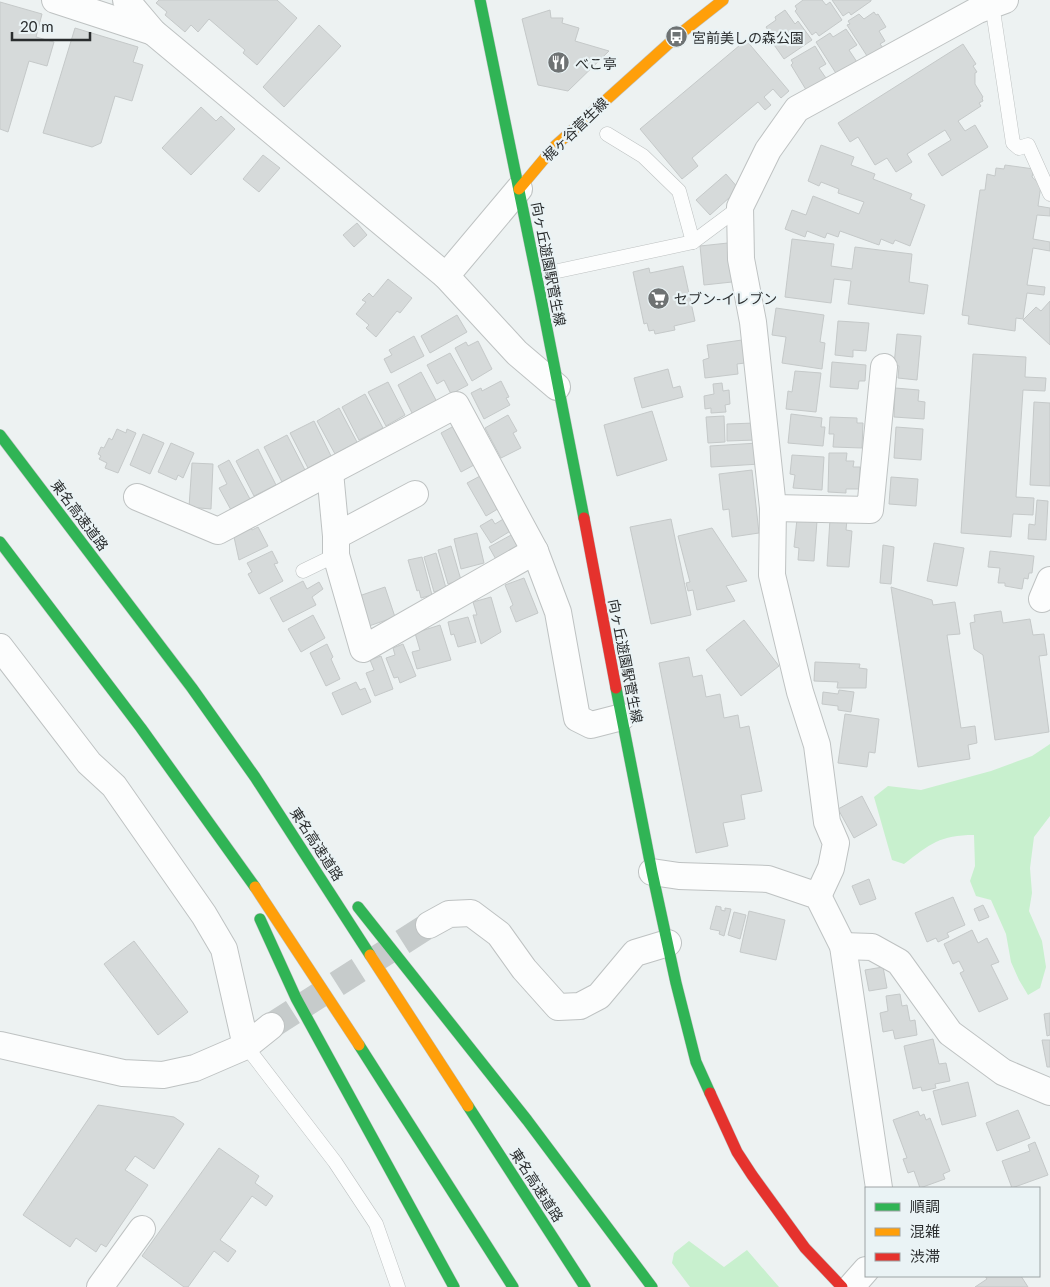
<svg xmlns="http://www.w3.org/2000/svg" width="1050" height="1287" viewBox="0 0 1050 1287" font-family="Lato,'Noto Sans JP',sans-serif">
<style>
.green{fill:#c8f0ce}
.building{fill:#d6dada;stroke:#c5c9c9}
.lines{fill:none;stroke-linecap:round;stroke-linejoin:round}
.street-tunnel{stroke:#c6cbcb;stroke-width:26;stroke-dasharray:26 13;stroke-linecap:butt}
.lane-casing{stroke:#bec2c2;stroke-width:15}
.street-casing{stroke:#bec2c2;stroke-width:28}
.fast-casing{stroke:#bec2c2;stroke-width:12}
.slow-casing{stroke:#bec2c2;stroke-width:12}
.jam-casing{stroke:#bec2c2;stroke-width:12}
.lane{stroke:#fcfdfd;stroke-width:14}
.street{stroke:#fcfdfd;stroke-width:26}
.fast{stroke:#30b455;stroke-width:11}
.slow{stroke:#ff9f0a;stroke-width:11}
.jam{stroke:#e5322d;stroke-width:11}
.labels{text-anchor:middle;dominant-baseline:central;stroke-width:4.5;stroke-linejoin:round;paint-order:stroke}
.poi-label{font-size:14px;fill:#2a2d2e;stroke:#eaf3f5;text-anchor:start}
.street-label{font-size:14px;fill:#2a2d2e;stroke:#eaf3f5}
</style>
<rect width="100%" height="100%" fill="#edf2f2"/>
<g class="green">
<path d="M1050,744V816L1034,837L1030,868L1032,893L1029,911L1042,941L1046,967L1040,988L1028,995L1019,980L1011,962L1006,934L991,900L976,896L970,881L975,866L974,835C940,835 930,844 904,864L892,860L874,797L888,786L921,790L991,771L1032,756Z"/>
<polygon points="689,1241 724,1267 747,1250 779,1287 690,1287 672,1263 674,1253"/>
</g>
<g class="building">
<polygon points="159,0 277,0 297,18 257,65 243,53 245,50 209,19 198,32 191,25 185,32 165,15 167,12 156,3"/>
<polygon points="803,0 822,0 826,5 830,2 842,20 819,36 816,32 812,35 795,11 797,9 795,6"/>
<polygon points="832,0 871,0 871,1 851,15 849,12 843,16"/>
<polygon points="0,2 42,14 36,37 54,42 47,66 29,61 8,132 0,129"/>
<polygon points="550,10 551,18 563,18 562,23 579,28 575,41 609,51 568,91 538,85 522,19"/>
<polygon points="785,10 795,24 798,21 812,40 784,59 765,32 768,30 766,27 776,20 775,17"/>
<polygon points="874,12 876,15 878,14 886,27 879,31 885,41 880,44 884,49 869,59 847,25 850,24 848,21 859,14 864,19"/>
<polygon points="319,25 341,46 284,107 263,87"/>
<polygon points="75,28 138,47 133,62 143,65 132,101 115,96 101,143 92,147 43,133"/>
<polygon points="846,29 857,45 849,50 859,65 839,78 816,42 830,33 833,37"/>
<polygon points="746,40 789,91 781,98 773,89 764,97 771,105 765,110 758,102 692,158 698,166 682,179 640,129"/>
<polygon points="963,44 976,64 973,66 977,72 975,73 975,84 983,97 982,98 983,101 979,103 981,106 958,121 965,131 975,125 988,147 942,176 928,154 951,140 945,130 907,154 912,162 896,172 887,158 875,165 858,137 850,142 838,123"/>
<polygon points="815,46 826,64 819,68 828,81 808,93 791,65 793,63 791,60"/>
<polygon points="201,107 216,121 221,116 235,129 191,175 162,148"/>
<polygon points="821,145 854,157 851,165 875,174 873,179 912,194 910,199 925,205 910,246 895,240 893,244 881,239 879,245 840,231 838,237 827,233 825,238 807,231 805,237 785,229 792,210 806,215 813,196 859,214 864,202 838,193 839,189 821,182 819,186 808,181"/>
<polygon points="263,155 280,168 259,192 243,179"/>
<polygon points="1005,165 1034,169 1032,177 1041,185 1038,206 1050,208 1050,216 1037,215 1033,239 1050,242 1050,251 1033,248 1027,285 1045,287 1044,295 1027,293 1023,319 1016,318 1015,331 968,324 969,316 962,315 980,190 985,190 987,174 995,176 996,168 1004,169"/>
<polygon points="726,174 739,189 710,215 696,200"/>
<polygon points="357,223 367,235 354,247 343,235"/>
<polygon points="792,239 834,244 831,266 852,269 855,247 912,254 909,282 928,285 924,314 848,304 851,281 834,279 831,303 785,297"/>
<polygon points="728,243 732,282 704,285 700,246"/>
<polygon points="683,266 695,321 674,326 675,330 655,334 654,330 649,331 647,323 644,324 633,272 649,268 650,273"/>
<polygon points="388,279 412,298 400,313 397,311 376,337 366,328 369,325 356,314 366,302 362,300 369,293 373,297"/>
<polygon points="1050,301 1050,345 1023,320 1036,307 1041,311"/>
<polygon points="776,308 824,315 820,342 825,343 822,369 782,363 786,337 772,335"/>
<polygon points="457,315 467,332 430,353 421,336"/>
<polygon points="838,321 869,323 866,351 853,350 853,357 835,355"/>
<polygon points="897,334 921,336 917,380 898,378 899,366 894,365"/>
<polygon points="414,336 424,356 391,373 384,359 392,355 389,350"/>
<polygon points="742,340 745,363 737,364 738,374 705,378 703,360 709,358 707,345"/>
<polygon points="478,341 492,369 472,381 455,348 466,342 468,346"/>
<polygon points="450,353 468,385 451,394 444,380 437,384 427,365"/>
<polygon points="973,354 1026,357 1025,377 1046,378 1045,391 1023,390 1016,497 1034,498 1033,515 1013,514 1011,537 961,533"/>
<polygon points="832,362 866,365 865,381 859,381 858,389 830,387"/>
<polygon points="668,369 673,388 680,386 683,397 642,408 634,378"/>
<polygon points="795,371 821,373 816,412 786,409 788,391 792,392"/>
<polygon points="421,372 437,402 413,415 398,385"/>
<polygon points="501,381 509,397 506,398 510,405 484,419 471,393 481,388 482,391"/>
<polygon points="388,382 405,415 386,426 368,392"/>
<polygon points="722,383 723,391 729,390 730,404 725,405 726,412 711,413 711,408 705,409 704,396 714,394 713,384"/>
<polygon points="895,388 919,390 918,401 925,402 924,419 894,417"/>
<polygon points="365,394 383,428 359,440 342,407"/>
<polygon points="1034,402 1050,403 1050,486 1030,485"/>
<polygon points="339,408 357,442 335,454 317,421"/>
<polygon points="652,411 667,460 617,476 604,425"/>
<polygon points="791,414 822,418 821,427 825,427 823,446 788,443"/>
<polygon points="508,415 517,431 513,433 521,448 501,458 485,428"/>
<polygon points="724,416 725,442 708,443 706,417"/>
<polygon points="830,417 857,418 857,423 863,423 862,448 833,447 834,434 829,434"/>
<polygon points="314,421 331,456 308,468 290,433"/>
<polygon points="755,423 756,440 727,441 727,424"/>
<polygon points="454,426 474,465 461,472 441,433"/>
<polygon points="896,427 923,429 921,460 894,458"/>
<polygon points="117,429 126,433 127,429 136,433 118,473 105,468 107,463 99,459 101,456 98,454 101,447 104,448 109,438 112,440"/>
<polygon points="143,434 164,443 150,474 130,465"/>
<polygon points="287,435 305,470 282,482 264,447"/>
<polygon points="171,443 194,453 183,478 178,475 176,480 158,472"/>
<polygon points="758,443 760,464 711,467 710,446"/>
<polygon points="258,449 276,485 254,496 236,461"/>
<polygon points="829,453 847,453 846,461 854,461 853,467 860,467 859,489 846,489 846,493 828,492"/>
<polygon points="792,455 824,457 822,490 793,488 795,475 790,474"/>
<polygon points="229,460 250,499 231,510 219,488 227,484 218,466"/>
<polygon points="192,463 213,464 211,509 189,507"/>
<polygon points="752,470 759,533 732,537 729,509 723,510 719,474"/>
<polygon points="482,475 501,507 486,516 467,483"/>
<polygon points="891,477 918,479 916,506 889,504"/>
<polygon points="1037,500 1048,501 1046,540 1028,539 1029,524 1035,525"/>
<polygon points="505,518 512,530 491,543 480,526 492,519 495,524"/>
<polygon points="671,519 691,615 651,624 630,527"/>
<polygon points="797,519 817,521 814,561 798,560 799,548 794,547"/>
<polygon points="830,519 847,520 846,530 852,531 849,567 827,566"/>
<polygon points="250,527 252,530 258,527 268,546 239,560 234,537"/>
<polygon points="712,528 747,581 726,586 735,601 697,610 693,590 688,591 686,583 690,582 678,536"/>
<polygon points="477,533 484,563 461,569 454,539"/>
<polygon points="513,534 522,550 498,563 489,547"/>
<polygon points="934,543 964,548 957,586 927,581"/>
<polygon points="883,545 894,547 891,584 880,583"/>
<polygon points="451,546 461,580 448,584 438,550"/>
<polygon points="272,551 278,563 274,564 283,581 259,594 248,574 252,572 247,563"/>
<polygon points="990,551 1034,556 1032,573 1029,573 1028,579 1024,578 1022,589 1005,586 1005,583 998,583 1000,568 988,567"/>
<polygon points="436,553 446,588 434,592 424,557"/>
<polygon points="422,557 432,595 421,598 419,590 417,591 408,560"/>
<polygon points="524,578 538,613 516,622 510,607 513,605 505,585"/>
<polygon points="303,581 307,589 319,582 323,589 312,597 316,605 283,622 270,598"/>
<polygon points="385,587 395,617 369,626 359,596"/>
<polygon points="891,587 932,600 933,605 955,602 960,634 947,635 961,728 975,726 977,743 968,745 970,759 918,767"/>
<polygon points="491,597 501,632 481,644 473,615 477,615 473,602"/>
<polygon points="1001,611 1003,623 1030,619 1033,635 1044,634 1047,655 1039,656 1049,732 995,740 983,655 974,649 970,623 975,622 974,615"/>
<polygon points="313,615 325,638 301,652 288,629"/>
<polygon points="468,617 476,642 458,647 454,634 451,635 448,622"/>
<polygon points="744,620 779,666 741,696 706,650"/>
<polygon points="440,625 451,660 417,669 412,652 420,650 415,633"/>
<polygon points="327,644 333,657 331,659 340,679 326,686 310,653"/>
<polygon points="403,644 416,676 400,683 398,677 394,678 386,658 395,655 393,648"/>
<polygon points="381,656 393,689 375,696 366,673 374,670 370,660"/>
<polygon points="689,657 693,677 702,675 706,697 720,694 724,718 738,715 740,728 749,726 762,791 741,795 745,819 723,823 728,846 696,853 659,663"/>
<polygon points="815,662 860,664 859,668 867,669 866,688 837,688 838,682 814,681"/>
<polygon points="356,682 360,690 365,688 371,702 342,715 332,693"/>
<polygon points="839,690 854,692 851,712 838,710 838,706 822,704 823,692 838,694"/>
<polygon points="845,714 879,719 875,753 869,752 867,767 838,763"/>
<polygon points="862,796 877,825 854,838 838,809"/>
<polygon points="869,879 876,899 860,905 852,886"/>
<polygon points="953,897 965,925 947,933 949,937 938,942 936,938 927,942 915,913"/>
<polygon points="983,905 989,917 979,921 974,909"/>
<polygon points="716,906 721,907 721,910 725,911 725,908 731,909 724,936 719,934 720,931 710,929"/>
<polygon points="749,911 785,920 776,960 740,952"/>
<polygon points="734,912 746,915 740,939 728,935"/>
<polygon points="972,930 978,943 987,938 999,962 991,965 1008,999 979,1012 960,973 964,971 959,961 953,964 944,944"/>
<polygon points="134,941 188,1012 158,1035 104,964"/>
<polygon points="883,967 887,988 869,991 865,970"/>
<polygon points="900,994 902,1006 907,1005 910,1021 915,1020 917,1035 895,1039 893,1030 883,1032 880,1013 888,1011 886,996"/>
<polygon points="1050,1013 1050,1035 1047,1036 1044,1014"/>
<polygon points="933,1039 939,1064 946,1063 950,1081 935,1084 936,1088 922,1091 921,1087 913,1089 904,1046"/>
<polygon points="1042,1040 1050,1040 1050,1067 1047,1067"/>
<polygon points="968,1082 976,1116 942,1125 933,1091"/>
<polygon points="98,1105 174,1117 184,1124 154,1169 135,1156 125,1170 148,1185 106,1247 101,1244 96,1252 76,1238 70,1247 23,1215"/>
<polygon points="1018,1110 1030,1138 997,1151 986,1123"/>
<polygon points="918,1111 920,1116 924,1114 926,1120 930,1118 950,1171 943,1174 945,1179 920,1188 914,1171 908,1173 903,1159 907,1158 893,1120"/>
<polygon points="1035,1142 1048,1175 1012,1188 1002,1161 1030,1151 1028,1145"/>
<polygon points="219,1148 259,1176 255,1183 273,1196 266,1206 252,1196 220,1240 236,1251 228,1262 214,1251 188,1287 184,1287 142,1256"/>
<polygon points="985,1276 1021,1276 1028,1287 975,1287 987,1279"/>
</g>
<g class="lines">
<polyline class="street-tunnel" points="271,1026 429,925"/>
<defs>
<g id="lane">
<polyline points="992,4 1013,143 1019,148 1028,145 1050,194"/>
<polyline points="607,134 643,156 679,191 693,242"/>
<polyline points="558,271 693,242 740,207"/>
<polyline points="303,571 336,555"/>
<polyline points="246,1046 335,1162 376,1224 398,1287"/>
</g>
<g id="street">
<polyline points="55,0 153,32"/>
<polyline points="126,0 153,32 446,276 517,353 557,387"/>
<polyline points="446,276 519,189"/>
<polyline points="330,472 336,536"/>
<polyline points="415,494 336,536 336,555 363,649 535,551"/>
<polyline points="137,497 218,531 456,405 535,551 558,612 577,718 591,725 622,717"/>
<polyline points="773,508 870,510 884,367"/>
<polyline points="1042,599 1050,580"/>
<polyline points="0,647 89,763 114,786 204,915 224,949 246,1046"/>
<polyline points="652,872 679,876 768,879 818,896 843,946 879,1188"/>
<polyline points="818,896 831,868 836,843 827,822 817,745 800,692 772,575 773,508 753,322 741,259 740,207 768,150 797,109 978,10 1005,0"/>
<polyline points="429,925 449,914 471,913 499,934 524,969 558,1007 580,1006 599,996 635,953 668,943"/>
<polyline points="843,946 872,947 899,962 950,1033 1003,1072 1050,1092"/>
<polyline points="0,1045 123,1073 163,1075 195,1068 246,1046 271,1026"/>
<polyline points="100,1287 142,1229"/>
<polyline points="851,1287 866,1270"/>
</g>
<g id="fast">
<polyline points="480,0 540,293 584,518"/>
<polyline points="0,435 192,688 255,777 370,955"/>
<polyline points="0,542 141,728 255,887"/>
<polyline points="616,688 652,872 676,983 696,1062 710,1093"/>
<polyline points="358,907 527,1120 652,1287"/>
<polyline points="260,919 296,998 454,1287"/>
<polyline points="359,1045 513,1287"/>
<polyline points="468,1106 585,1287"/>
</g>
<g id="slow">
<polyline points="519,189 555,146 676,37 723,0"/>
<polyline points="255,887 359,1045"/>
<polyline points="370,955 468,1106"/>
</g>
<g id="jam">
<polyline points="584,518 616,688"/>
<polyline points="710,1093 737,1152 752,1175 805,1248 842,1287"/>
</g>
</defs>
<use href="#lane" class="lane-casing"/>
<use href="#street" class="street-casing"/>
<use href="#fast" class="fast-casing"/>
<use href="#slow" class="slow-casing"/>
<use href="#jam" class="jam-casing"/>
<use href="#lane" class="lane"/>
<use href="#street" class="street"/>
<use href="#fast" class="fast"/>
<use href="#slow" class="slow"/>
<use href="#jam" class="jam"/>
</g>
<defs>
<symbol id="bus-disc" viewBox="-11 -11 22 22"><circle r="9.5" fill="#6e7273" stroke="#eaf3f5"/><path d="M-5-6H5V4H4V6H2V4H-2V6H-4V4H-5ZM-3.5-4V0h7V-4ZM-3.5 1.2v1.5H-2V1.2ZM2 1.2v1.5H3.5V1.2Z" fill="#fff"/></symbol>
<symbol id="restaurant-disc" viewBox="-11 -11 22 22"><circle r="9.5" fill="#6e7273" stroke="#eaf3f5"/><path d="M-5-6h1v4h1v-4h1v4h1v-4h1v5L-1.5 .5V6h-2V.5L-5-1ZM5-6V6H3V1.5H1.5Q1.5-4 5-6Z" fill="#fff"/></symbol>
<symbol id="supermarket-disc" viewBox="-11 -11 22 22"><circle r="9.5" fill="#6e7273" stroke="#eaf3f5"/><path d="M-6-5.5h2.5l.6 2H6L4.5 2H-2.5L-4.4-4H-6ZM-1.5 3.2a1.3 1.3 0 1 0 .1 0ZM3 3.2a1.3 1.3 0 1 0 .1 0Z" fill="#fff"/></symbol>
</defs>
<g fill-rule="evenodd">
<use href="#bus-disc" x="664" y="24" width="25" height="25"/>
<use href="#restaurant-disc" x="546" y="50" width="25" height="25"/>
<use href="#supermarket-disc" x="646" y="286" width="25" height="25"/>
</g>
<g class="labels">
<g class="poi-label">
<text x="692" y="37">宮前美しの森公園</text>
<text x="575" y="63">べこ亭</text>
<text x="674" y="298">セブン-イレブン</text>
</g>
<g class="street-label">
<text transform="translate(575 129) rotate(-44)">梶ヶ谷菅生線</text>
<text transform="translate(549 264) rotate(79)">向ヶ丘遊園駅菅生線</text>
<text transform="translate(80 515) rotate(53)">東名高速道路</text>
<text transform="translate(626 661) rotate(79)">向ヶ丘遊園駅菅生線</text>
<text transform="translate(317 844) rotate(57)">東名高速道路</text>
<text transform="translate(537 1185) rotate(57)">東名高速道路</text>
</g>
</g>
<rect x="865" y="1187" width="175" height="90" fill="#eaf3f5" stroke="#9da4a5"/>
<rect x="875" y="1203" width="25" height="8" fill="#30b455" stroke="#9da4a5"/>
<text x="910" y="1212" font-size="15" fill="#2a2d2e">順調</text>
<rect x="875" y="1228" width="25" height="8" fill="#ff9f0a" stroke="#9da4a5"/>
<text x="910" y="1237" font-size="15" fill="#2a2d2e">混雑</text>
<rect x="875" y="1253" width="25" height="8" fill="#e5322d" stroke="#9da4a5"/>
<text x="910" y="1262" font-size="15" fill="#2a2d2e">渋滞</text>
<path d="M12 32v8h78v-8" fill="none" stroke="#2a2d2e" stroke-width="2.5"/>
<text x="20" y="32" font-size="15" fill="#2a2d2e" stroke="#eaf3f5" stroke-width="4" paint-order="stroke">20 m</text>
</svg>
